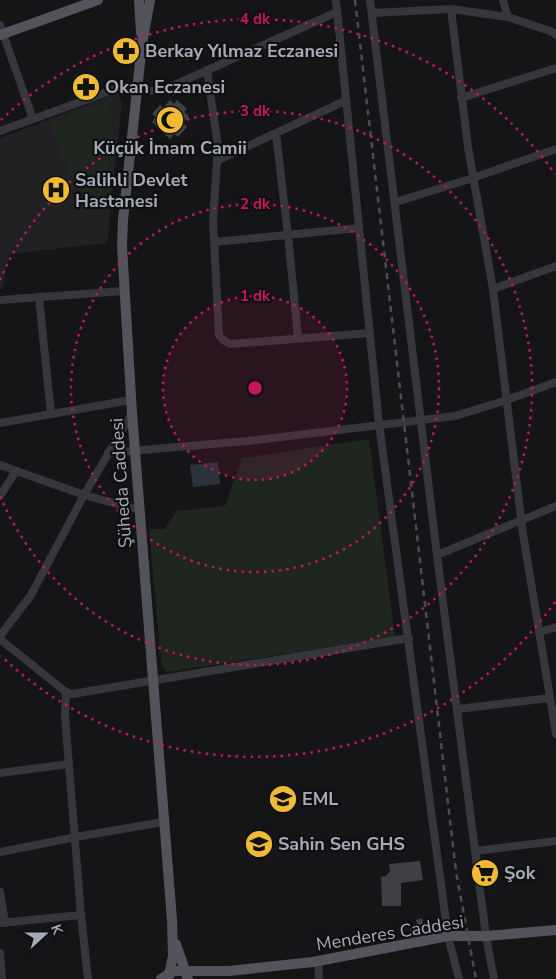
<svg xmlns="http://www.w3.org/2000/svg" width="556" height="979" viewBox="0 0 556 979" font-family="'Nunito Sans',sans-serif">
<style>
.built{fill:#212124}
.green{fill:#1f2620}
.water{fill:#2b333a}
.building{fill:#3f4044}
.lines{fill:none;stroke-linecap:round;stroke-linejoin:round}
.minor{stroke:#36363c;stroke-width:8}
.major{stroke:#52535b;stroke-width:10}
.rail{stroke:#4b4c53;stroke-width:2.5;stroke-dasharray:6 5;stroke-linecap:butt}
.ring{fill:none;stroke:#c2185b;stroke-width:2.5;stroke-dasharray:2.5 5}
.labels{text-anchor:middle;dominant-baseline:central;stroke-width:4.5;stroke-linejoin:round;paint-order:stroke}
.poi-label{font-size:18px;font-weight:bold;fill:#a7abb7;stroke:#101012;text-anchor:start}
.street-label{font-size:18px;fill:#a7abb7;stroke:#101012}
.centre{fill:#c2185b;stroke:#101012;stroke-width:2.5}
.ring-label{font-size:15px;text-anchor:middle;font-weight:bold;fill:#c2185b;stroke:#101012;stroke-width:4.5;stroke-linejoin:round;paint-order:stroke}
</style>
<rect width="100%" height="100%" fill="#151517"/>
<polygon class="built" points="118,93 122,102 107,243 9,254 2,289 0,289 0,138"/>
<g class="green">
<path d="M107,101L112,111L113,156L101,203L90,206C74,179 55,155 53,123Z"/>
<polygon points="369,439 395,637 167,672 162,664 160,650 149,529 164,529 177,511 225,506 242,458"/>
</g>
<polygon class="water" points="218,462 220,484 193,487 190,465"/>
<g class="building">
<polygon points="170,100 174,104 177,100 187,109 184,112 189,116 183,123 187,127 178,137 174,134 170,139 152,122 156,117 152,114 160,105 163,108"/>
<polygon points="420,861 423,880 401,883 401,906 382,906 381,877 386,876 390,871 389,864"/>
<polygon points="422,918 425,928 411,933 409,926 417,924 416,920"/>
</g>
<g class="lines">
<g class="minor">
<polyline points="336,0 379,424 448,936 459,979"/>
<polyline points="370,0 437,555 486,936 494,979"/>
<polyline points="503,0 508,17"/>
<polyline points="451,9 468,147 493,289 523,534 556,734"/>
<polyline points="372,13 451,9 508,17 553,32 556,35"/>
<polyline points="0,25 33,119"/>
<polyline points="207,70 218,146 213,221 219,335 223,340 230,344 370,333"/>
<polyline points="461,98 556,68"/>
<polyline points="0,131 113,90 161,91 337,12"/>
<polyline points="276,134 288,235 298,338"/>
<polyline points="218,160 345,101"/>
<polyline points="396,202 473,178 556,149"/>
<polyline points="214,242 359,228"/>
<polyline points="493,289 556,266"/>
<polyline points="39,297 51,414"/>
<polyline points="0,300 124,291"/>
<polyline points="0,423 131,400"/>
<polyline points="108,453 247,441 455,416 507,400 556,382"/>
<polyline points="0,465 84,495 140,510"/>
<polyline points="0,496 16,471"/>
<polyline points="437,555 556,506"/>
<polyline points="539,632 556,627"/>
<polyline points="0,636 31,595 84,495 132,413"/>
<polyline points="0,639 66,692 72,694 409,638"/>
<polyline points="66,692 65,716 81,915 88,979"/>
<polyline points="458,709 550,698"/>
<polyline points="0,773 69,764"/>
<polyline points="475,851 556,841"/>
<polyline points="0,852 76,837 163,822"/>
<polyline points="0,892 5,923"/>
<polyline points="0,923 81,915"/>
<polyline points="0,953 2,979"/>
<polyline points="318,961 319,979"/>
</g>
<g class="major">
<polyline points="139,0 141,33"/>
<polyline points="150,0 142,44 123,220 122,246 132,413 172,920 173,956 168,979"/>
<polyline points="0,35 98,0"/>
<polyline points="176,944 188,979"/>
<polyline points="161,979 174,971 229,971 313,962 448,936 486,936 556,930"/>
</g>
<polyline class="rail" points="355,0 456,872 476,979"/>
</g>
<circle cx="255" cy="388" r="92" fill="#c2185b" fill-opacity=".12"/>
<g class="ring">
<circle cx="255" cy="388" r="92"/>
<circle cx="255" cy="388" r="184"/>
<path d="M0 280A277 277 0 1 1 0 496"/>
<path d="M555 602A369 369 0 0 1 1 656M1 120A369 369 0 0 1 555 174"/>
</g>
<defs>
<symbol id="pharmacy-disc" viewBox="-11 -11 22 22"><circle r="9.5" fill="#f0ba34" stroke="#101012"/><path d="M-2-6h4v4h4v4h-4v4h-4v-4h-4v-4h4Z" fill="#111"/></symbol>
<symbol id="mosque-disc" viewBox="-11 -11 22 22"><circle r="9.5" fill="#f0ba34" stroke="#101012"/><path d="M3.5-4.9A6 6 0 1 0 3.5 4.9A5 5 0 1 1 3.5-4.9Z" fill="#111"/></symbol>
<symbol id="hospital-disc" viewBox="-11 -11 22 22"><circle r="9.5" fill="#f0ba34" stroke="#101012"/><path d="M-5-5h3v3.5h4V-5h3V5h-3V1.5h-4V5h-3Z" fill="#111"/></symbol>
<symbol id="school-disc" viewBox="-11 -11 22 22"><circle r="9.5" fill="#f0ba34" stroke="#101012"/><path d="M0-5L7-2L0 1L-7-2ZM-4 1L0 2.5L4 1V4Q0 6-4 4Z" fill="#111"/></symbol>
<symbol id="supermarket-disc" viewBox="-11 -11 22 22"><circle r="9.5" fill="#f0ba34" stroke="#101012"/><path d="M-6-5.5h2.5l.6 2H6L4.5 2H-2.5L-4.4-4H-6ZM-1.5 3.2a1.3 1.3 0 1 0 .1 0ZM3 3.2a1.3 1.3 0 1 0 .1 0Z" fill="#111"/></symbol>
</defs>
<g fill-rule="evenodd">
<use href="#pharmacy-disc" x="110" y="35" width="32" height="32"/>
<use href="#pharmacy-disc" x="70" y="71" width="32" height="32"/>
<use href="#mosque-disc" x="154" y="104" width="32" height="32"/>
<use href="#hospital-disc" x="40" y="174" width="32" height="32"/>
<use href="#school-disc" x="267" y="783" width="32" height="32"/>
<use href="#school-disc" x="243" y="828" width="32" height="32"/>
<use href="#supermarket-disc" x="469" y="857" width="32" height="32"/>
</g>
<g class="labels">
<g class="poi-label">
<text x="145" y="51">Berkay Yılmaz Eczanesi</text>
<text x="105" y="87">Okan Eczanesi</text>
<text x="170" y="148" text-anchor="middle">Küçük İmam Camii</text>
<text x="75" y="180">Salihli Devlet<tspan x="75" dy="21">Hastanesi</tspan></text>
<text x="302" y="799">EML</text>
<text x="278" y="844">Sahin Sen GHS</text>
<text x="504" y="873">Şok</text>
</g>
<g class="street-label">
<text transform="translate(121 483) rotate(-94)">Şüheda Caddesi</text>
<text transform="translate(390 933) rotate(-9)">Menderes Caddesi</text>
</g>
</g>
<circle cx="255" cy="388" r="8" class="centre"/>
<g class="ring-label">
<text x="255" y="24">4 dk</text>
<text x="255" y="116">3 dk</text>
<text x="255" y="209">2 dk</text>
<text x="255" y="301">1 dk</text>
</g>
<g transform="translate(45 934) rotate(69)" stroke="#101012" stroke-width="4" paint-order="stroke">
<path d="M0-4L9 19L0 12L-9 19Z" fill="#a7abb7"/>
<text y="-8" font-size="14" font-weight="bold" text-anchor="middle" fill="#a7abb7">K</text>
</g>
</svg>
